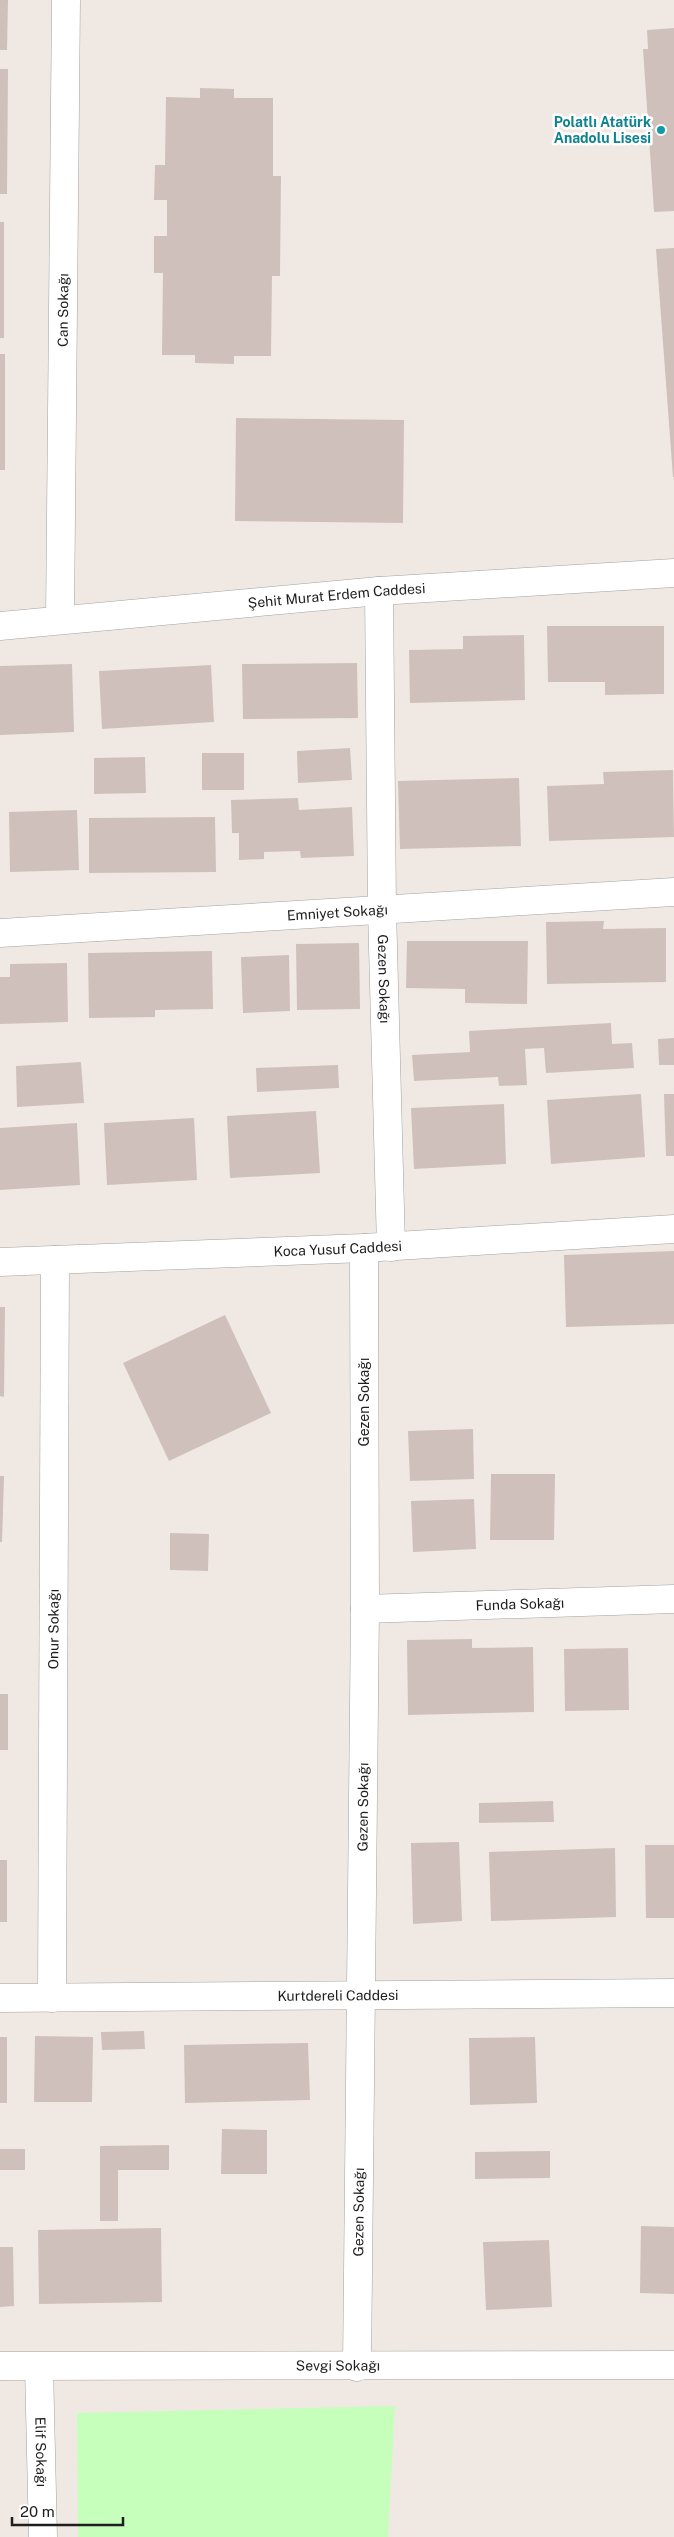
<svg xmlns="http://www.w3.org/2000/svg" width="674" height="2537" viewBox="0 0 674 2537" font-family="'Public Sans',sans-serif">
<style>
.park{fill:#c6febc}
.building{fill:#d0c0bc}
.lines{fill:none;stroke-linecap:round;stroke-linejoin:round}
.minor-casing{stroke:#a2a2a2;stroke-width:29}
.minor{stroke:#fff;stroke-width:28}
.culture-dot{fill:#0f9aa8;stroke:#fff;stroke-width:2}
.labels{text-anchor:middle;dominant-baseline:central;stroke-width:5;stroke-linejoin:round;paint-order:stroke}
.culture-label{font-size:14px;font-weight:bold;fill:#0d838f;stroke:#fff;text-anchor:end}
.street-label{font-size:14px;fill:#1e1e1e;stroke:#fff}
</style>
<rect width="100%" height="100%" fill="#f0e9e3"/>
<polygon class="park" points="395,2406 388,2537 78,2537 77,2413"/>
<g class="building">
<polygon points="0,0 8,0 7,50 0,50"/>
<polygon points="674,28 674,211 654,212 643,49 648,49 647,30"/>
<polygon points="0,69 8,69 7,194 0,194"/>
<polygon points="200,88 234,89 234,98 273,98 273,176 281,176 280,276 272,276 271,356 234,356 234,364 195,363 195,355 162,355 163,273 154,273 154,236 167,236 167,200 154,200 155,165 165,165 166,97 200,98"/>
<rect x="0" y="222" width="4" height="116"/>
<polygon points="674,248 674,477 673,477 656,249"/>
<rect x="0" y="354" width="5" height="116"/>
<polygon points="236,418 404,420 403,523 235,521"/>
<polygon points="547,626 664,626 664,694 605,695 605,682 548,682"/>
<polygon points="524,635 525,700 410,703 409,650 463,649 463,636"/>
<polygon points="357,663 358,718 243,719 242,664"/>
<polygon points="72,664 74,732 0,735 0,666"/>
<polygon points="211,665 214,722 102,729 99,671"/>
<polygon points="350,748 352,780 298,783 297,751"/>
<rect x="202" y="753" width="42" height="37"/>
<polygon points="145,757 146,793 94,794 94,758"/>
<polygon points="673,770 674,837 549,841 547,786 604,784 603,772"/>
<polygon points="519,778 521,846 400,849 398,781"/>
<polygon points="298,798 299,810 352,807 354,856 301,858 300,851 264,852 264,859 239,860 239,833 232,833 231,800"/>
<polygon points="77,810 79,870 10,872 9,812"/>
<polygon points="215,817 216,872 89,873 89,818"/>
<polygon points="604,921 603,929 666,928 666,982 547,984 546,922"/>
<polygon points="407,941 528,941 527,1004 465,1003 465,989 406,988"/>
<polygon points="359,943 360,1009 297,1010 296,944"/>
<polygon points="212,951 213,1009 155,1010 155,1017 89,1018 88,953"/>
<polygon points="289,955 290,1011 243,1013 241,957"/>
<polygon points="67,963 68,1022 0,1024 0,977 10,977 10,964"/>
<polygon points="611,1023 612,1044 632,1043 634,1068 546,1073 544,1048 525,1049 527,1085 499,1086 498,1077 414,1081 412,1055 470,1052 469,1031"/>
<polygon points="674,1038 674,1065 659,1065 658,1039"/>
<polygon points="81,1062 84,1103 17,1107 16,1066"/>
<polygon points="338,1065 339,1088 257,1092 256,1068"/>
<polygon points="641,1094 645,1157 551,1164 547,1100"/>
<polygon points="664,1094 674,1094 674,1156 666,1156"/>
<polygon points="504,1104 506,1164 414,1169 411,1108"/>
<polygon points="316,1111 320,1173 230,1178 227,1116"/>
<polygon points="194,1118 197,1180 107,1185 104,1123"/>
<polygon points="77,1123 80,1185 0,1190 0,1128"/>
<polygon points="674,1251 674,1324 566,1327 564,1255"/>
<polygon points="0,1307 5,1307 4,1397 0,1396"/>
<polygon points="225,1315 271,1413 169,1461 123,1363"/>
<polygon points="473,1429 474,1479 410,1481 408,1431"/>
<polygon points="491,1474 555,1474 554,1540 490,1540"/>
<polygon points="0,1476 4,1476 2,1542 0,1542"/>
<polygon points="474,1499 476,1549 413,1552 411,1501"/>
<polygon points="170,1533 209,1534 208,1571 170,1570"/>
<polygon points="472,1639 472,1648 533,1647 534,1712 408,1715 407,1640"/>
<polygon points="628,1648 629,1710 565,1711 564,1649"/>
<rect x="0" y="1694" width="8" height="56"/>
<polygon points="553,1801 554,1822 479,1823 479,1803"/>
<polygon points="459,1842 462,1921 413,1924 411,1843"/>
<polygon points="645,1845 674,1845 674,1918 646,1918"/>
<polygon points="615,1848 616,1917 491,1921 489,1852"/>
<rect x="0" y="1860" width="7" height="62"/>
<polygon points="144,2031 145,2049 102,2050 101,2032"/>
<polygon points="35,2036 93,2037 92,2102 34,2102"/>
<rect x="0" y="2037" width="7" height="66"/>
<polygon points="535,2037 537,2103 470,2105 469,2038"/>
<polygon points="308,2043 310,2100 185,2103 184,2045"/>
<polygon points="222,2129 267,2130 267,2174 221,2174"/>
<polygon points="169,2145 169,2170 118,2170 118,2221 100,2221 100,2146"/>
<rect x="0" y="2149" width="25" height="21"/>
<polygon points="550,2151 550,2178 475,2179 475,2152"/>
<polygon points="641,2226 674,2227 674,2294 640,2293"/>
<polygon points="161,2228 162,2302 39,2304 38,2230"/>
<polygon points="549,2240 552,2307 486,2310 483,2242"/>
<polygon points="0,2247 13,2247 14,2306 0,2307"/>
</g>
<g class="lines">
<defs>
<g id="minor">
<path id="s1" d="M379,591L382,909L391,1247"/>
<path id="s2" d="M60,620L66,0"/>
<path id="s3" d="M0,626L379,591L674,573"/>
<path id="s4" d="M0,933L674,892"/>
<path id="s5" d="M0,1262L364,1248L674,1229"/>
<path id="s6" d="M365,1609L674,1599"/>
<path id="s7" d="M0,1998L674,1993"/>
<path id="s8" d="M52,1998L55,1260"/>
<path id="s9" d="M0,2366L674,2365"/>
<path id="s10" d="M39,2367L43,2537"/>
<path id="s11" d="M357,2367L365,1609L364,1248"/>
</g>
</defs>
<use href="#minor" class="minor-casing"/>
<use href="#minor" class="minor"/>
</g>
<circle class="culture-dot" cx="661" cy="130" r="5"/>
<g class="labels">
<g class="culture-label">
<text x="651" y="122">Polatlı Atatürk<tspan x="651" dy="16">Anadolu Lisesi</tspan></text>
</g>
<g class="street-label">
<text stroke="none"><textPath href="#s2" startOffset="310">Can Sokağı</textPath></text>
<text stroke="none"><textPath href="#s3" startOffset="338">Şehit Murat Erdem Caddesi</textPath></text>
<text stroke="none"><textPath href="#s4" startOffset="338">Emniyet Sokağı</textPath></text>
<text stroke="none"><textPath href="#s1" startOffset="388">Gezen Sokağı</textPath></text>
<text stroke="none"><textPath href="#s5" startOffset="338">Koca Yusuf Caddesi</textPath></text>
<text transform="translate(364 1402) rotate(-90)">Gezen Sokağı</text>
<text stroke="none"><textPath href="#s6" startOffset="155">Funda Sokağı</textPath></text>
<text stroke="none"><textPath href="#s8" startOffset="369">Onur Sokağı</textPath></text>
<text stroke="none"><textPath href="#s11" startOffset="560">Gezen Sokağı</textPath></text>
<text stroke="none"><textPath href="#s7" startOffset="338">Kurtdereli Caddesi</textPath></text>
<text stroke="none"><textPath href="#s11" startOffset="155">Gezen Sokağı</textPath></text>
<text stroke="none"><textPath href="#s9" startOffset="338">Sevgi Sokağı</textPath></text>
<text stroke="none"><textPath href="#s10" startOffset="85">Elif Sokağı</textPath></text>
</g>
</g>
<path d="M12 2517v8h111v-8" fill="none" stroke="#1e1e1e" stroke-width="2.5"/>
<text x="20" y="2517" font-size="15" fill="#1e1e1e" stroke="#ffffff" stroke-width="4" paint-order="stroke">20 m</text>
</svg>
